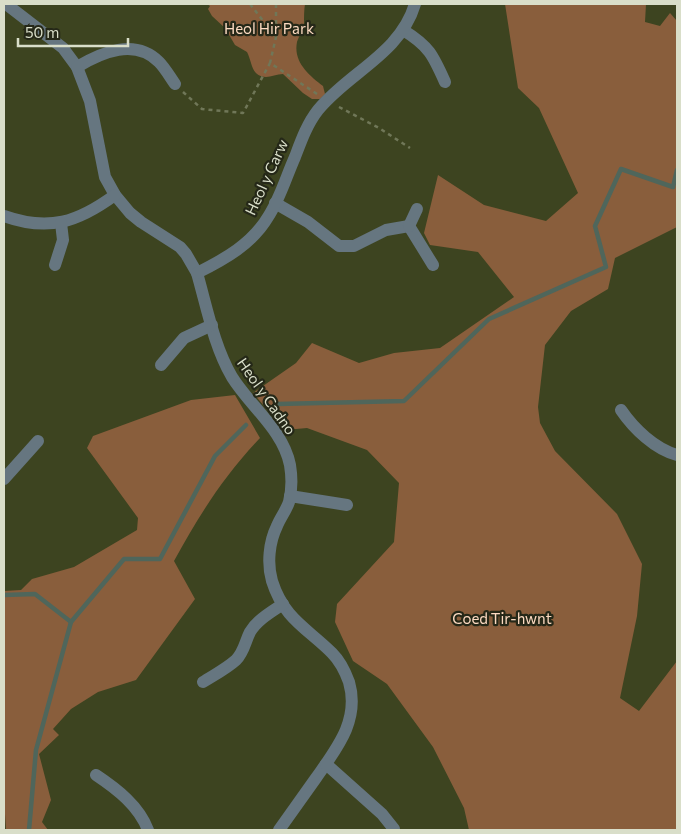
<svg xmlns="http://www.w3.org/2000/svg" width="681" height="834" viewBox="0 0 681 834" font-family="Commissioner,sans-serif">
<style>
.green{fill:#895e3c}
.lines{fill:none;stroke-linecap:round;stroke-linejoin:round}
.stream{stroke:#4f665b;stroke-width:4.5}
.path{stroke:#707758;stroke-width:2.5;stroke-dasharray:4 4;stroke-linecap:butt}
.minor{stroke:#667680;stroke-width:12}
.labels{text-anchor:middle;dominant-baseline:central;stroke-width:4.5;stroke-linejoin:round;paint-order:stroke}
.park-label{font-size:15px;fill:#fcdac1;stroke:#252818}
.street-label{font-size:15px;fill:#d9dec9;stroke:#252818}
</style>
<rect width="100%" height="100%" fill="#3d4420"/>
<g class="green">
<path d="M207,4H305C304,10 304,17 304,23C303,30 299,36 297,42C293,62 309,75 323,86L325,94L320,99H312L303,93L283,74C277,74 271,77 266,77C251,77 252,61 247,52L235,45L225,28L212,16L208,9L210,6Z"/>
<polygon points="505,4 646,4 645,22 660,26 670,13 677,21 677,227 615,258 608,289 571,311 545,345 538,407 540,423 555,451 617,514 642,564 637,616 620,698 639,711 677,661 677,830 469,830 464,808 433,747 387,684 353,661 335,622 337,604 394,542 399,483 367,450 307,428 285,430 253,393 296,363 312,343 359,363 394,353 440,348 514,297 478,252 430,245 424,233 438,175 484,205 546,221 578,193 539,108 518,88"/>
<path d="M235,395L260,438C223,477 200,514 174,561L195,599L136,680L98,692L71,709L53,729L59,735L39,754L51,800L42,822L48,830H6L4,798V591L21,590L32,579L74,567L137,530L138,518L87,448L93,436L191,400Z"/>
</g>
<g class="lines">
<g class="stream">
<polyline points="278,404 404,401 489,319 606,267 595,226 621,169 673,187 677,170"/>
<polyline points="4,595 35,594 71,622"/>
<polyline points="29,830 36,750 71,622 124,559 160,559 215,456 246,425"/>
</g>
<g class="path">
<polyline points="250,4 275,36"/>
<polyline points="276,4 276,37 270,63 317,94"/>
<polyline points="183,92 202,109 243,113 270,63"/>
<polyline points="339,107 379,128 410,148"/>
</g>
<g class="minor">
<path d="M6,4L63,48L77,67L90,101L105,177L115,195L130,213L141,222L180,247L186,254L197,273C207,308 214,346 232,377C250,406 283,430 290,465C292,477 292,490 289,502C286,511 280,518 277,526C269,542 267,564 272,581C284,619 307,628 332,653C340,661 345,671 349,682C360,720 337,748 316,778C304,795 291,813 279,830"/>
<path d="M403,30C429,46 433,55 445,82"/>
<path d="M77,67C102,52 135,38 159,62C165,68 170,77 175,84"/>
<polyline points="275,203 308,222 339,246 354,246 386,230 409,226 433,265"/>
<path d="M4,216C49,232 78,222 115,195"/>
<polyline points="409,226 417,209"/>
<polyline points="55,265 63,240 61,223"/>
<path d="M197,273C225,259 252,244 268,217C280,199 286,177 295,157C301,141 307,124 318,110C349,72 400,54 415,4"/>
<polyline points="161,365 184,338 212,325"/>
<path d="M621,410C634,429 655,449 677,455"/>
<polyline points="4,479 38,441"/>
<polyline points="290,496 347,505"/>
<path d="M203,682C214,675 226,669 236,660C244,652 245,642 250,632C257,620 271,612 283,604"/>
<polyline points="326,764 382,814 394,829"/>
<path d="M96,775C117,789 139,806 148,830"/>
</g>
</g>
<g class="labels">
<g class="park-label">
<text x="269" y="28">Heol Hir Park</text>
<text x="502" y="618">Coed Tir-hwnt</text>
</g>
<g class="street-label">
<text transform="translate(266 177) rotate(-65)">Heol y Carw</text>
<text transform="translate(267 396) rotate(55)">Heol y Cadno</text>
</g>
</g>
<rect width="681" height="834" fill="none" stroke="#d9dec9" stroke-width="10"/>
<path d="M18 38v8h110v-8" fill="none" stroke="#d9dec9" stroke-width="2.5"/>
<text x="25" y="38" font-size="15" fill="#d9dec9" stroke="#252818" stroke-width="4" paint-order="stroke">50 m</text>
</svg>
